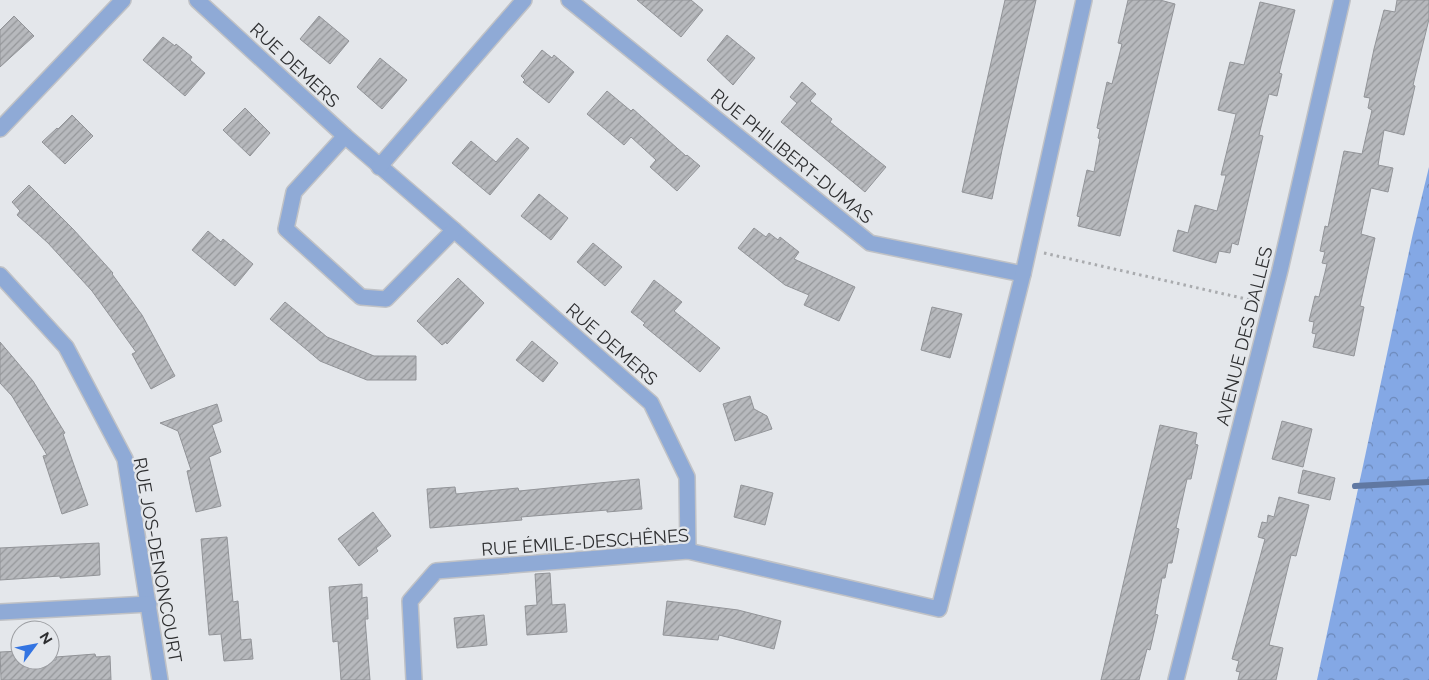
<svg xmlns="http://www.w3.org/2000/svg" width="1429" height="680" viewBox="0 0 1429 680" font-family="Raleway,sans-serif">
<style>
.forest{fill:url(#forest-crowns)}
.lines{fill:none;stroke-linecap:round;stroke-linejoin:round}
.stream{stroke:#6078a2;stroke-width:6}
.building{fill:url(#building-hatch);stroke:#929498}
.minor-casing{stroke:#c0c2c6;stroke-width:18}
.path{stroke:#a9abae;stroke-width:3;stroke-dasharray:2.5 4;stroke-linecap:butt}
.minor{stroke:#8faad6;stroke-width:15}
.labels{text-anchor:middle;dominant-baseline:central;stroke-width:4.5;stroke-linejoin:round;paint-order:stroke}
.street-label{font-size:18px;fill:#2e2f31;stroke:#e4e7eb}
</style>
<defs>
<pattern id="forest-crowns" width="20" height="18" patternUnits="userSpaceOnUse" patternTransform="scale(1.25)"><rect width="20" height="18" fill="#84a8e5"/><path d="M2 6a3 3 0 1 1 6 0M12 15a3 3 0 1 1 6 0" fill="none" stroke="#6c89ba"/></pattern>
<pattern id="building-hatch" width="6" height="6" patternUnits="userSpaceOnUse" patternTransform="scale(1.25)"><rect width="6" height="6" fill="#b7b9bd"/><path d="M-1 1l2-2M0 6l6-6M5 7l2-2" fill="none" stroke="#95979a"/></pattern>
</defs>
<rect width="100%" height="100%" fill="#e4e7eb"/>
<polygon class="forest" points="1429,167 1429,680 1317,680 1413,233"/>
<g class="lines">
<polyline class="stream" points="1355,486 1429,482"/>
</g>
<g class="building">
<polygon points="637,0 691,0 703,10 681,37"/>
<polygon points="1005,0 1036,0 1002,150 992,199 962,192"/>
<polygon points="1128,0 1160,0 1175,4 1120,236 1078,226 1080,217 1077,216 1087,170 1094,172 1100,139 1098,138 1100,129 1097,128 1107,82 1112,84 1122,44 1118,43"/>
<polygon points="1397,0 1429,0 1429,19 1413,85 1415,86 1404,135 1384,130 1378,165 1393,168 1388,192 1371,188 1361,234 1375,238 1360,306 1364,307 1354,356 1313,347 1316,334 1312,333 1314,322 1309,321 1315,296 1319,297 1327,264 1322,263 1325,252 1320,251 1325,226 1328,227 1344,151 1362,154 1372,110 1368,108 1370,98 1364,97 1374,49 1384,10 1395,12"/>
<polygon points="1260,2 1295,10 1279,73 1282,74 1277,96 1269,94 1259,135 1263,136 1238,245 1232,243 1230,253 1219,251 1216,263 1173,251 1178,230 1188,233 1195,205 1217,211 1226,175 1221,175 1236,114 1218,110 1230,62 1244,65"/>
<polygon points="14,16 34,36 0,67 0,30"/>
<polygon points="319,16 349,41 330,64 300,39"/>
<polygon points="727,35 755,58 733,85 707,60"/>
<polygon points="163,37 175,46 176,44 192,57 190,60 205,73 185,96 143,60"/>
<polygon points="542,50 552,58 554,55 574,72 549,103 523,82 525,80 521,76"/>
<polygon points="380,58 407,80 382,109 357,87"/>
<polygon points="802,82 816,94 810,101 832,119 830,122 886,167 865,192 781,122 797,103 790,97"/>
<polygon points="607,91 631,111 633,109 686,156 687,155 700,166 677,191 650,167 656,160 631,137 624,145 587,114"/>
<polygon points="245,108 270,133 250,156 223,130"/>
<polygon points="72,115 93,136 65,164 42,142 57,128 58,129"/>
<polygon points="517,138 529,148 490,195 452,163 471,141 496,162"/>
<polygon points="29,185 73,229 113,273 112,274 142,315 175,376 151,389 132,354 136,352 92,291 48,243 17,215 20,211 12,202"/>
<polygon points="539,194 568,218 551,240 521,216"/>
<polygon points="754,228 766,237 769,233 778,240 780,237 799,252 794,259 855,287 839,321 804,305 809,295 785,285 738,248"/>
<polygon points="208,231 221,242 223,239 253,264 235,286 192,250"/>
<polygon points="593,243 622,267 605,286 577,262"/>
<polygon points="458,278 484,303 447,344 446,342 442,345 417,321"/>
<polygon points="654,280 682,302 674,311 720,348 700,372 643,325 645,323 631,312"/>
<polygon points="285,302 327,337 374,356 416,356 416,380 367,380 320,361 270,319"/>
<polygon points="932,307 962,314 950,358 921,350"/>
<polygon points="532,341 558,363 543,382 516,360"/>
<polygon points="0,342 33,381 65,433 63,434 88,505 62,514 43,456 47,455 12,396 0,383"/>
<polygon points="750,396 754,409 767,416 772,429 735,441 723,404"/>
<polygon points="217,404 222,421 212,425 221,452 209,457 221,506 196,512 187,471 191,470 178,431 160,423"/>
<polygon points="1282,421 1312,429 1303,467 1272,459"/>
<polygon points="1160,425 1197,433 1195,444 1198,445 1191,479 1187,479 1176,528 1179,529 1172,563 1168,563 1165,578 1162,578 1155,614 1158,615 1150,650 1147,649 1139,680 1101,680"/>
<polygon points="1303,470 1335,478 1330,500 1298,493"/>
<polygon points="639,479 642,509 607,512 607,510 521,517 522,520 430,528 427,489 455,487 456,494 518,488 519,491"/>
<polygon points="741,485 773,493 765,525 734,517"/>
<polygon points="1279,497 1309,505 1296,556 1291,555 1269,645 1283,648 1276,680 1238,680 1240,672 1236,671 1239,661 1232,659 1265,539 1258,537 1262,522 1267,523 1268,515 1274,517"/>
<polygon points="373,512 391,536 376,548 378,551 359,566 338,539"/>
<polygon points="227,537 233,602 238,601 241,640 251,639 253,659 224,661 221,634 209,635 201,539"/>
<polygon points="99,543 100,575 60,578 60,576 0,580 0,548"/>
<polygon points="550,573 552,605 565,604 567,632 527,635 525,606 537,605 535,574"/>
<polygon points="362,584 362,598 367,597 368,619 365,619 370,680 341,680 338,641 333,642 329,587"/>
<polygon points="667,601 738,610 781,621 774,649 719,635 718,640 663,635"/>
<polygon points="484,615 487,645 457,648 454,618"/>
<polygon points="20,651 20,660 56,660 56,657 95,654 96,657 110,656 111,680 1,680 0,652"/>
</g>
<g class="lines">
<defs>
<g id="minor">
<polyline points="197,0 345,136 454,230 651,403 687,477 688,551"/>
<polyline points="569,0 870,243 1023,274"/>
<polyline points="0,129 123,0"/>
<polyline points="345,136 294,192 286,229 361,297 386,299 454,230"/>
<polyline points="379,167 524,0"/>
<polyline points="0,275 66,347 125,459 160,680"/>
<polyline points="0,612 149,604"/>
<polyline points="414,680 410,601 436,571 688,551 939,609 1023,274 1084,0"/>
<polyline points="1176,680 1280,270 1342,0"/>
</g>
</defs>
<use href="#minor" class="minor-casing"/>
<polyline class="path" points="1044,253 1255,301"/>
<use href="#minor" class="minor"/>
</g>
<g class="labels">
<g class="street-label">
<text transform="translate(295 65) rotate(43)">RUE DEMERS</text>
<text transform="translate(792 156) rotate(39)">RUE PHILIBERT-DUMAS</text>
<text transform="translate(1244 336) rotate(-76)">AVENUE DES DALLES</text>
<text transform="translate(612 344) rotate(41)">RUE DEMERS</text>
<text transform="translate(585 542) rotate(-4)">RUE ÉMILE-DESCHÊNES</text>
<text transform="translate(158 560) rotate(80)">RUE JOS-DENONCOURT</text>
</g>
</g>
<g transform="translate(35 645) rotate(58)"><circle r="24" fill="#e4e7eb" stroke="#9b9da1"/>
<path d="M0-4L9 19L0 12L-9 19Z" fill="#3374e2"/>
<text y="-8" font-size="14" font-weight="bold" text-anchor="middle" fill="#2e2f31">N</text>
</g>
</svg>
